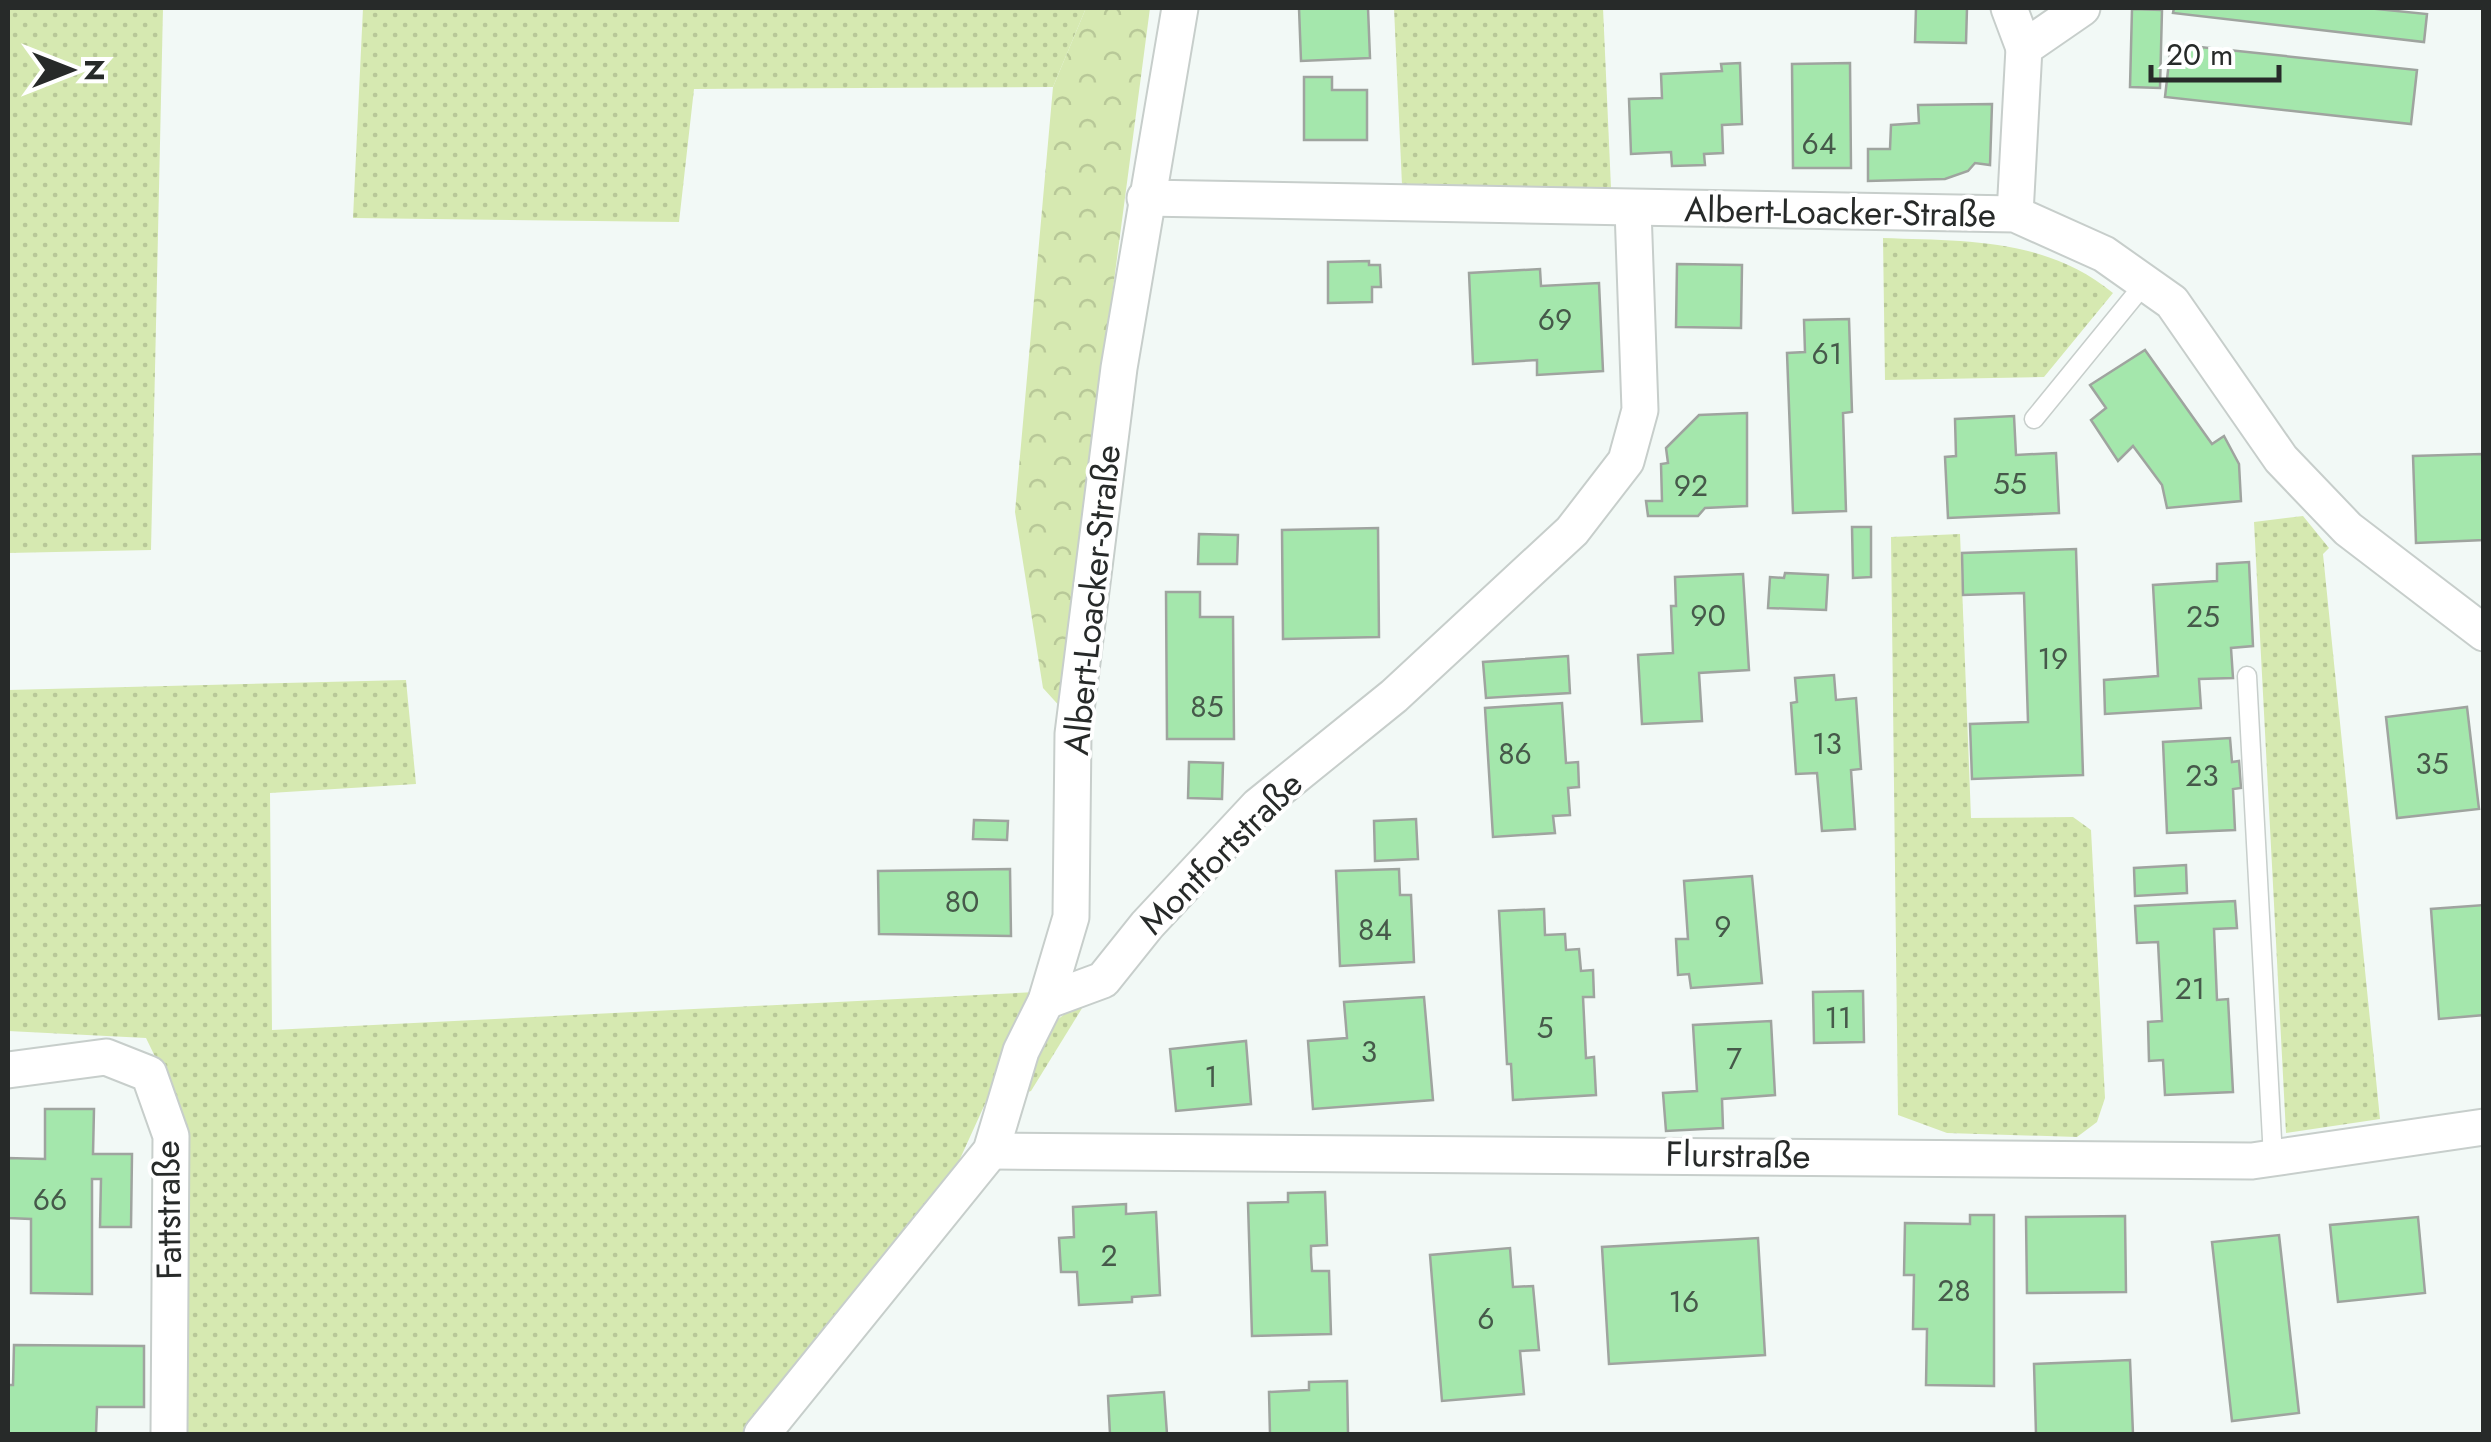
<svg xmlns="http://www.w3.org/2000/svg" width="2491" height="1442" viewBox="0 0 2491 1442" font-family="Jost,sans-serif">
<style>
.grass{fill:url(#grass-dots)}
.forest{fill:url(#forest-crowns)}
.building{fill:#a4e7ac;stroke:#9fa49f;stroke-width:2.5}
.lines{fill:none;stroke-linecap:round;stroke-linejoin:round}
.lane-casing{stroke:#c7cecb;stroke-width:21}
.street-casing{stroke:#c7cecb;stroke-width:39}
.lane{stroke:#fff;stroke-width:18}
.street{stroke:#fff;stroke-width:35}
.labels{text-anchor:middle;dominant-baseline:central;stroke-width:8;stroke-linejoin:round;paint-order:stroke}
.number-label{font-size:30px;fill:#46594a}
.street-label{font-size:35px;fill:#272a29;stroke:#fff}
</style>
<defs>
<pattern id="grass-dots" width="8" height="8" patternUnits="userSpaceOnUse" patternTransform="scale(2.5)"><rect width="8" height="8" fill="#d6e9b1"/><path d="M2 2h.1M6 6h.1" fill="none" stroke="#b8c898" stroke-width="1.8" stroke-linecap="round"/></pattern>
<pattern id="forest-crowns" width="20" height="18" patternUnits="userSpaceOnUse" patternTransform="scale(2.5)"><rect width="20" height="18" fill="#d6e9b1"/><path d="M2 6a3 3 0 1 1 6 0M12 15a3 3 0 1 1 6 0" fill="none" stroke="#b8c898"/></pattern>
</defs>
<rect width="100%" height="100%" fill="#f2f9f6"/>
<g class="grass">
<polygon points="8,8 163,8 151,550 8,553"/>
<polygon points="363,8 1086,8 1053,87 694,89 679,222 353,218"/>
<polygon points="1394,8 1603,8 1611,188 1402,185"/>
<path d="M1883,238C1966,241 2046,238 2113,293L2044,377L1885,380Z"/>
<polygon points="2303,516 2329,548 2323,554 2380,1119 2286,1133 2254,522"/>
<polygon points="1960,534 1971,818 2073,817 2091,830 2105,1098 2097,1122 2077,1137 1947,1133 1898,1115 1891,537"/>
<polygon points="406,680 416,784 270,793 272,1030 1036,992 954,1172 744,1434 183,1434 184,1116 146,1038 8,1031 8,690"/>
<path d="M1084,1005L1031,1091L1028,1092C1026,1056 1048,1015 1084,1005Z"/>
</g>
<polygon class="forest" points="1086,8 1150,8 1063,668 1063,710 1043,688 1015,512 1053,87"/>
<g class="building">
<polygon points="1299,8 1368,8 1370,58 1301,61"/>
<polygon points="1916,8 1967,8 1966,43 1915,42"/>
<polygon points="2174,8 2367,8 2427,14 2424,42 2173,13"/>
<polygon points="2132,9 2162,10 2160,88 2130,87"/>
<polygon points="2171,44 2417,70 2411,124 2165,97"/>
<polygon points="1740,63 1742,124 1722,125 1723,153 1704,154 1705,165 1672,166 1671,152 1631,154 1629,99 1662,98 1661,74 1722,71 1721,64"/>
<polygon points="1850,63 1851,168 1793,168 1792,64"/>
<polygon points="1304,77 1332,77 1332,90 1367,90 1367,140 1304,140"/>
<polygon points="1992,104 1990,165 1975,163 1968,171 1945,179 1868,181 1868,149 1890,149 1891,125 1919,123 1918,105"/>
<polygon points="1369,261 1369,265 1380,265 1381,287 1372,287 1372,302 1328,303 1328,262"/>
<polygon points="1677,264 1742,265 1741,328 1676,327"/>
<polygon points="1540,269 1541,286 1599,283 1603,371 1537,375 1537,360 1473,364 1469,273"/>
<polygon points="1849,319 1852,412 1843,413 1846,511 1793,513 1787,353 1805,352 1804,320"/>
<polygon points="2145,350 2212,444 2224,436 2239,464 2241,501 2167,508 2162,485 2133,446 2118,461 2091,420 2106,408 2090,385"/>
<polygon points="1747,413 1747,506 1705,508 1698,516 1648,516 1646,501 1662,501 1661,464 1668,463 1666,448 1699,415"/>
<polygon points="2014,416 2016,455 2056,453 2059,513 1948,518 1945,457 1956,456 1955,419"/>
<polygon points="2482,454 2484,540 2416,543 2413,456"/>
<polygon points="1852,527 1871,527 1871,577 1853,578"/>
<polygon points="1378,528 1379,637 1283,639 1282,530"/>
<polygon points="1199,534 1238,535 1237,564 1198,564"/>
<polygon points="2076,549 2083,775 1972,779 1970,724 2028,722 2024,593 1963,595 1962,553"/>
<polygon points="2249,562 2253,646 2231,648 2233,678 2199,679 2201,708 2105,714 2104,680 2158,676 2153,585 2217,581 2217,564"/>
<polygon points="1785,573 1828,575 1826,610 1768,608 1770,577 1784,578"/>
<polygon points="1743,574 1749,670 1699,673 1702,721 1642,724 1638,655 1673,653 1671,606 1676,606 1675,577"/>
<polygon points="1166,592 1200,592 1200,617 1233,617 1234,739 1167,739"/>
<polygon points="1568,656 1570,693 1486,698 1483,662"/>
<polygon points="1834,675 1836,700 1856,698 1861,769 1851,770 1855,829 1822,831 1817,773 1796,774 1791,703 1797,702 1795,678"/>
<polygon points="1562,703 1566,763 1578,762 1579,787 1568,788 1570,815 1553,816 1555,833 1493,837 1485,708"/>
<polygon points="2467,707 2479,809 2397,818 2386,717"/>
<polygon points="2230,738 2232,762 2239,761 2241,788 2233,789 2235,830 2167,833 2163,742"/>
<polygon points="1189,762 1223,763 1222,799 1188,798"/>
<polygon points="1416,819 1418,859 1375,861 1374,821"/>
<polygon points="974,820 1008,821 1007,840 973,839"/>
<polygon points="2186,865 2187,893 2135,896 2134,868"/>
<polygon points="1010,869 1011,936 879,934 878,871"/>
<polygon points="1399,869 1400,895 1411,895 1414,962 1340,966 1336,871"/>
<polygon points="1752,876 1762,983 1691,988 1689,974 1678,975 1676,939 1688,939 1684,881"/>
<polygon points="2235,901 2237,928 2214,929 2217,1000 2228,999 2233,1092 2165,1095 2163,1060 2149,1061 2148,1022 2162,1021 2158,942 2137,943 2135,906"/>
<polygon points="2484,905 2484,1015 2439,1019 2431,909"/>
<polygon points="1544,909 1545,935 1565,934 1566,950 1579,949 1581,971 1593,970 1594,997 1583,997 1586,1058 1594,1057 1596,1095 1513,1100 1511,1064 1507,1064 1499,911"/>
<polygon points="1863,991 1864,1042 1814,1043 1813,992"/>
<polygon points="1424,997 1433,1100 1313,1109 1308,1041 1347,1038 1344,1002"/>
<polygon points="1771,1021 1775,1095 1722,1099 1723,1128 1666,1131 1663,1093 1697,1091 1693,1025"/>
<polygon points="1246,1041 1251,1104 1176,1111 1170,1049"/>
<polygon points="45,1109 94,1109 93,1154 132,1154 131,1227 100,1227 101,1179 92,1179 92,1294 31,1293 31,1219 8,1218 8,1158 45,1159"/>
<polygon points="1325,1192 1327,1245 1311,1246 1311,1255 1312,1271 1329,1271 1331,1334 1252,1336 1248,1203 1288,1202 1288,1193"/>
<polygon points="1126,1204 1126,1214 1156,1212 1160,1295 1132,1297 1132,1302 1079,1305 1077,1272 1061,1272 1059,1238 1074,1237 1073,1207"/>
<polygon points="1970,1215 1994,1215 1994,1386 1926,1385 1927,1329 1913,1329 1914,1275 1904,1275 1905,1223 1970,1224"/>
<polygon points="2125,1216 2126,1292 2027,1293 2026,1217"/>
<polygon points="2418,1217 2425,1293 2338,1302 2330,1225"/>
<polygon points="2279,1235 2299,1413 2232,1421 2212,1242"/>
<polygon points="1758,1238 1765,1355 1609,1364 1602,1247"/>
<polygon points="1510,1248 1513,1287 1533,1286 1539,1350 1520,1351 1524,1394 1442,1401 1430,1255"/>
<polygon points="14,1345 144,1346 144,1407 97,1407 96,1434 8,1434 8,1385 13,1385"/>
<polygon points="2130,1360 2133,1434 2036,1434 2034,1364"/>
<polygon points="1347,1381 1348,1433 1270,1434 1269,1392 1309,1390 1309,1382"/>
<polygon points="1164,1392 1167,1434 1110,1434 1108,1396"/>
</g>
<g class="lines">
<defs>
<g id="lane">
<polyline points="2034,419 2145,283"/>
<polyline points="2247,676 2273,1158"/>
</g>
<g id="street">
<polyline points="2009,8 2024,48"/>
<polyline points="1145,198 2015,214 2104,254 2172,302 2281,459 2348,529 2484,633"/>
<polyline points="2015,214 2024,48 2082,8"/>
<polyline points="1046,1001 1103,980 1147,925 1258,806 1394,696 1572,531 1626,461 1640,410 1633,209"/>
<polyline points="8,1070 106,1057 149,1074 171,1136 169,1434"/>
<polyline points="991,1151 2252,1161 2484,1127"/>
<polyline points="762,1434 991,1151 1021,1051 1046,1001 1071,917 1073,734 1119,368 1180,8"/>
</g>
</defs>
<use href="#lane" class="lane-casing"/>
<use href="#street" class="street-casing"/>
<use href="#lane" class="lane"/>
<use href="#street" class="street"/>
</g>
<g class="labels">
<g class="number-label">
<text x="1819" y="143">64</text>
<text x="1555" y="319">69</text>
<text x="1827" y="353">61</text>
<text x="2010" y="483">55</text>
<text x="1691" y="485">92</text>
<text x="1708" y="615">90</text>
<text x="2203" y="616">25</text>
<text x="2053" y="658">19</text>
<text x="1207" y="706">85</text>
<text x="1827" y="743">13</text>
<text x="1515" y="753">86</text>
<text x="2432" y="763">35</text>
<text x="2202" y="775">23</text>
<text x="962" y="901">80</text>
<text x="1723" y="926">9</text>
<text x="1375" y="929">84</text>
<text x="2190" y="988">21</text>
<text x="1838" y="1017">11</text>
<text x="1545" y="1027">5</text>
<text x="1369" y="1051">3</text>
<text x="1734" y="1058">7</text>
<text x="1211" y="1076">1</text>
<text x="50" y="1199">66</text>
<text x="1109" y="1255">2</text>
<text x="1954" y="1290">28</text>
<text x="1684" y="1301">16</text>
<text x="1486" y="1318">6</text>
</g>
<g class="street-label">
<text transform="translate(1840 212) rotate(1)">Albert-Loacker-Straße</text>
<text transform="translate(1092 600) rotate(-84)">Albert-Loacker-Straße</text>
<text transform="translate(1221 853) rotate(-45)">Montfortstraße</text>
<text transform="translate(1738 1155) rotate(1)">Flurstraße</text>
<text transform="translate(168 1210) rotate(-91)">Fattstraße</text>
</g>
</g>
<rect width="2491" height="1442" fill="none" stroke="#272a29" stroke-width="20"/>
<g transform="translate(70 70) rotate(90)" stroke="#ffffff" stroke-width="8" paint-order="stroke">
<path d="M0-8L18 38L0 25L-18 38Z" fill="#272a29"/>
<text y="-15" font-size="28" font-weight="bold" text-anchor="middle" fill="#272a29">N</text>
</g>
<path d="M2151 65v15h128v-15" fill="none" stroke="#272a29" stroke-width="5"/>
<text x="2166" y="65" font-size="30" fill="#272a29" stroke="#ffffff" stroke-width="8" paint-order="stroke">20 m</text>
</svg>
